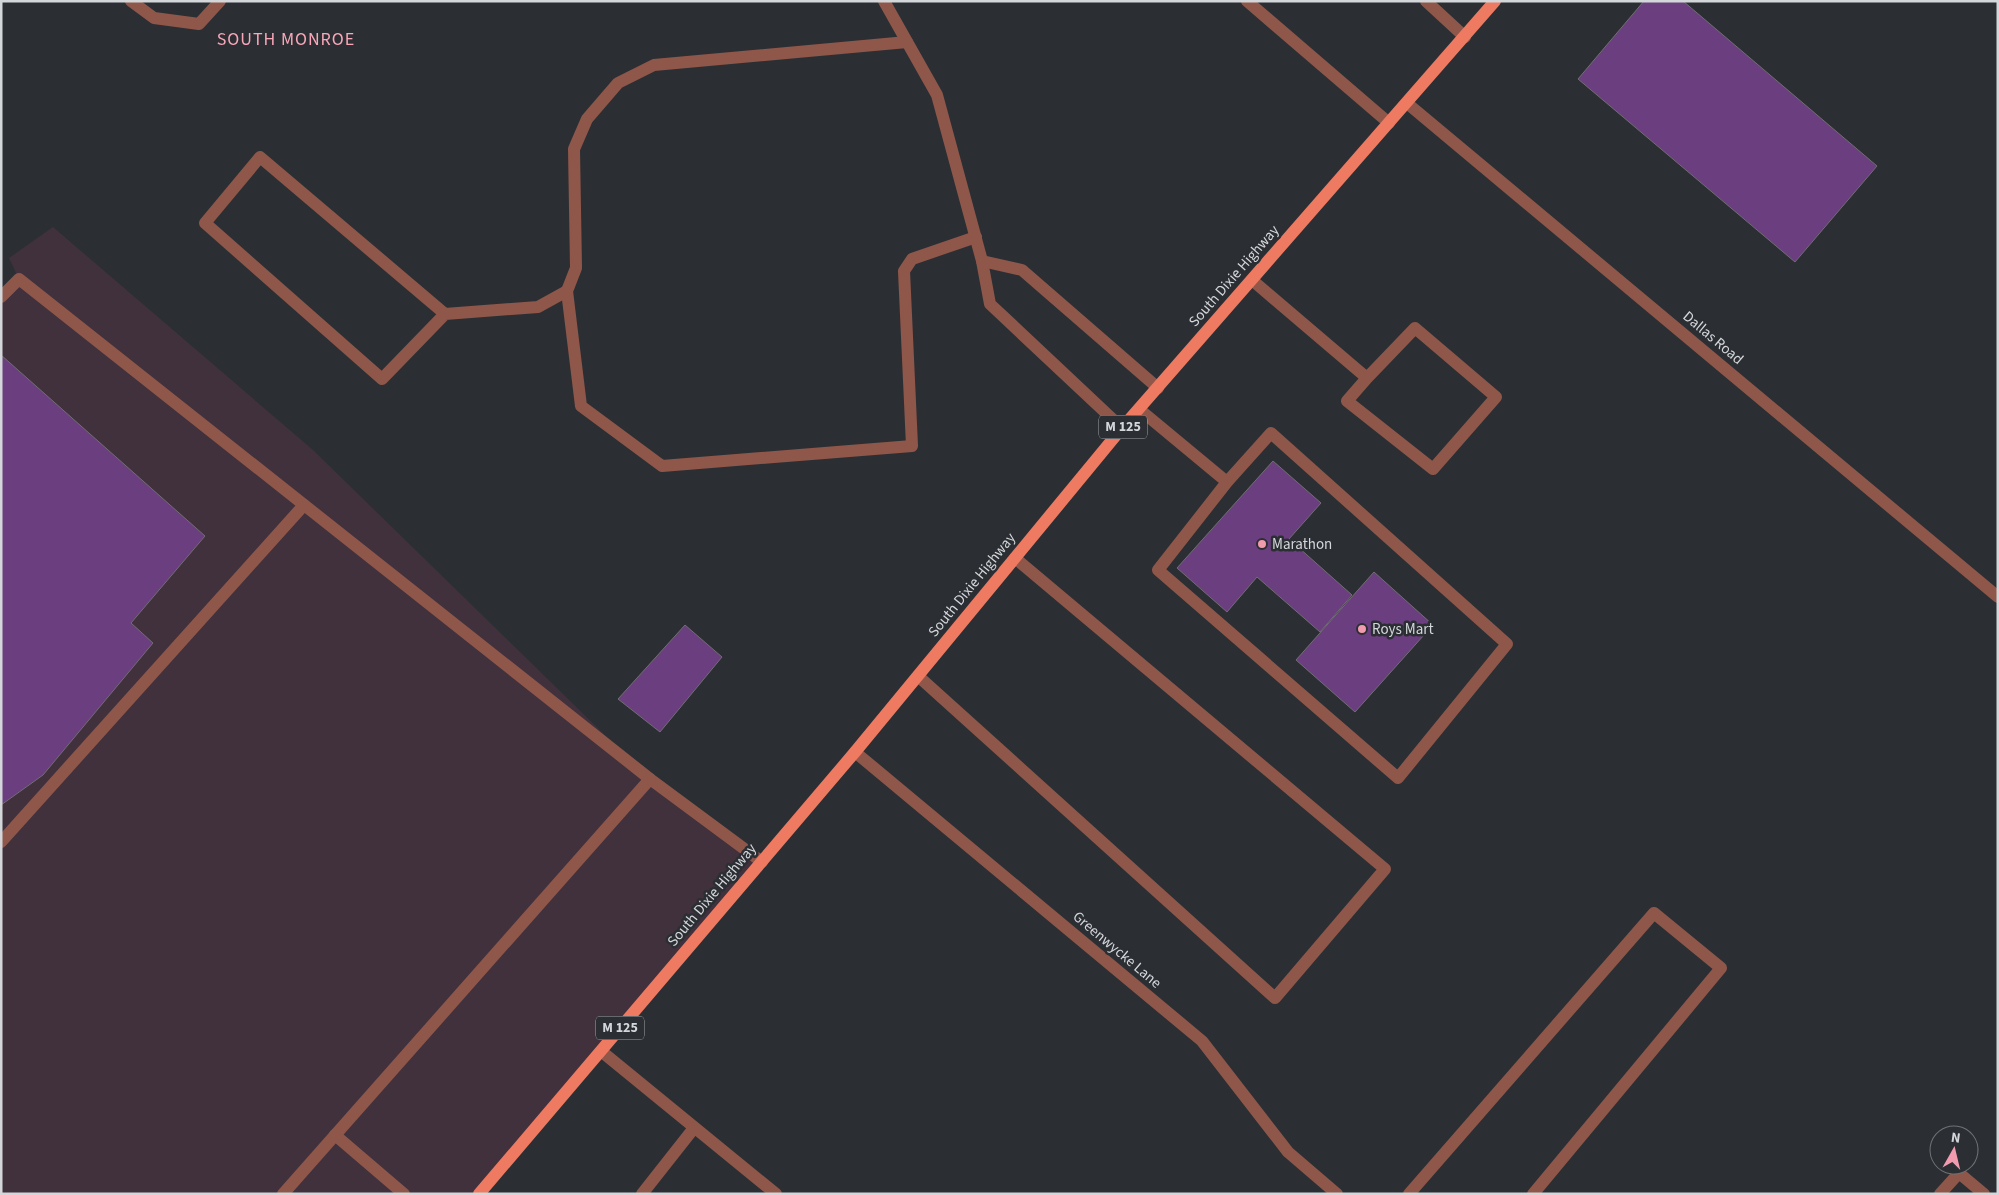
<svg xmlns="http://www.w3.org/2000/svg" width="1999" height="1195" viewBox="0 0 1999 1195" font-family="'Source Sans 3',sans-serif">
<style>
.commercial{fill:#40313d}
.building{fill:#6b3e7f;stroke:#716d73}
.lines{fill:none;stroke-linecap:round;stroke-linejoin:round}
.minor{stroke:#8f574a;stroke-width:12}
.major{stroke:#ee7a61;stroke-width:12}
.poi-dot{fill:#f29aae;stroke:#2b2f34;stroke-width:2}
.labels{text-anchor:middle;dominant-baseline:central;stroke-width:5;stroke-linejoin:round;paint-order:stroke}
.shield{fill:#2b2f34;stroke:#a1a5a8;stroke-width:1}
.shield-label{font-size:14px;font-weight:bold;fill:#d4d7da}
.street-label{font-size:15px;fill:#d4d7da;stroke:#2b2f34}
.poi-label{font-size:15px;fill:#d4d7da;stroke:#2b2f34;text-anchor:start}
.quarter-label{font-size:18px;letter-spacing:1px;fill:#faa7b9;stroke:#2b2f34}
</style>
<rect width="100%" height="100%" fill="#2b2f34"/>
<polygon class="commercial" points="53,227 313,450 650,779 762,862 479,1194 1,1194 1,297 19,279 9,258"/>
<g class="building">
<polygon points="1644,1 1683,1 1877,166 1795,262 1578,79"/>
<polygon points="1,355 205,536 131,623 153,643 43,775 1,805"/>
<polygon points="1273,461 1321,503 1289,539 1352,595 1320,632 1257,577 1227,612 1177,568"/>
<polygon points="1374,572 1433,625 1355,712 1296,660"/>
<polygon points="685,625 722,657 660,732 618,699"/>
</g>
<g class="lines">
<g class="minor">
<polyline points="131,1 154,18 199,24 220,1"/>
<polyline points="884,1 937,95 982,261 990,304 1122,428"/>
<polyline points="1247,1 1389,123"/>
<polyline points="1426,1 1465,37"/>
<polyline points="907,42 654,65 618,83 587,119 574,149 576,268 567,291 581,406 662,466 912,446 904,271 912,259 976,237"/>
<polyline points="1408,104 1998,597"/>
<polyline points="982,261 1022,270 1158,388"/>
<polyline points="1252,280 1367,378 1415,328 1496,397 1433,469 1347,401 1367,378"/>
<polyline points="1,297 19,279 650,779 762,862"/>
<polyline points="445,314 382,379 205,223 260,157 445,314 538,307 567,291"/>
<polyline points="1139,409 1227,482 1271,433 1507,644 1398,778 1158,570 1227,482"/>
<polyline points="918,676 1275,998 1385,869 1015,558"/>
<polyline points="855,752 1202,1041 1288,1152 1337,1194"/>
<polyline points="1,842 304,505"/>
<polyline points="601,1051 776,1194"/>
<polyline points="335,1135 404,1194"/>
<polyline points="283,1194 650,779"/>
<polyline points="642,1194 694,1128"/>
<polyline points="1409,1194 1654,913 1721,968 1533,1194"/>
<polyline points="1940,1194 1959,1173 1984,1194"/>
</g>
<polyline class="major" points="479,1194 855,752 1122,428 1495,1"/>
</g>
<g class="poi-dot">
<circle cx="1262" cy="544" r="5"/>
<circle cx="1362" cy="629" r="5"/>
</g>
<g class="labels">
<g class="shield">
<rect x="1099" y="415.5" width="48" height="23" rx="4"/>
<rect x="596" y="1016.5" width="48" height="23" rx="4"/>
</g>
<g class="shield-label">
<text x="1123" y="427">M 125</text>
<text x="620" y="1028">M 125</text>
</g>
<g class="street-label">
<text transform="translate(1234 276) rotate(-49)">South Dixie Highway</text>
<text transform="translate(1713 338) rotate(40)">Dallas Road</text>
<text transform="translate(972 585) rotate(-51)">South Dixie Highway</text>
<text transform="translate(712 895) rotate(-50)">South Dixie Highway</text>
<text transform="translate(1117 950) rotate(40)">Greenwycke Lane</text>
</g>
<g class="poi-label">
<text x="1272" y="544">Marathon</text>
<text x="1372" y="629">Roys Mart</text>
</g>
<g class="quarter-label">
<text x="286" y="39">SOUTH MONROE</text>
</g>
</g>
<rect width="1999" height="1195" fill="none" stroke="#d4d7da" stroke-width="5"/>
<g transform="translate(1954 1150) rotate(8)"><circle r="24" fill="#2b2f34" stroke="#6f7276"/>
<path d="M0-4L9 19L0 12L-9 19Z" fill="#f29aae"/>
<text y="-8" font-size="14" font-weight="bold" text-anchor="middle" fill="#d4d7da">N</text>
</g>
</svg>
